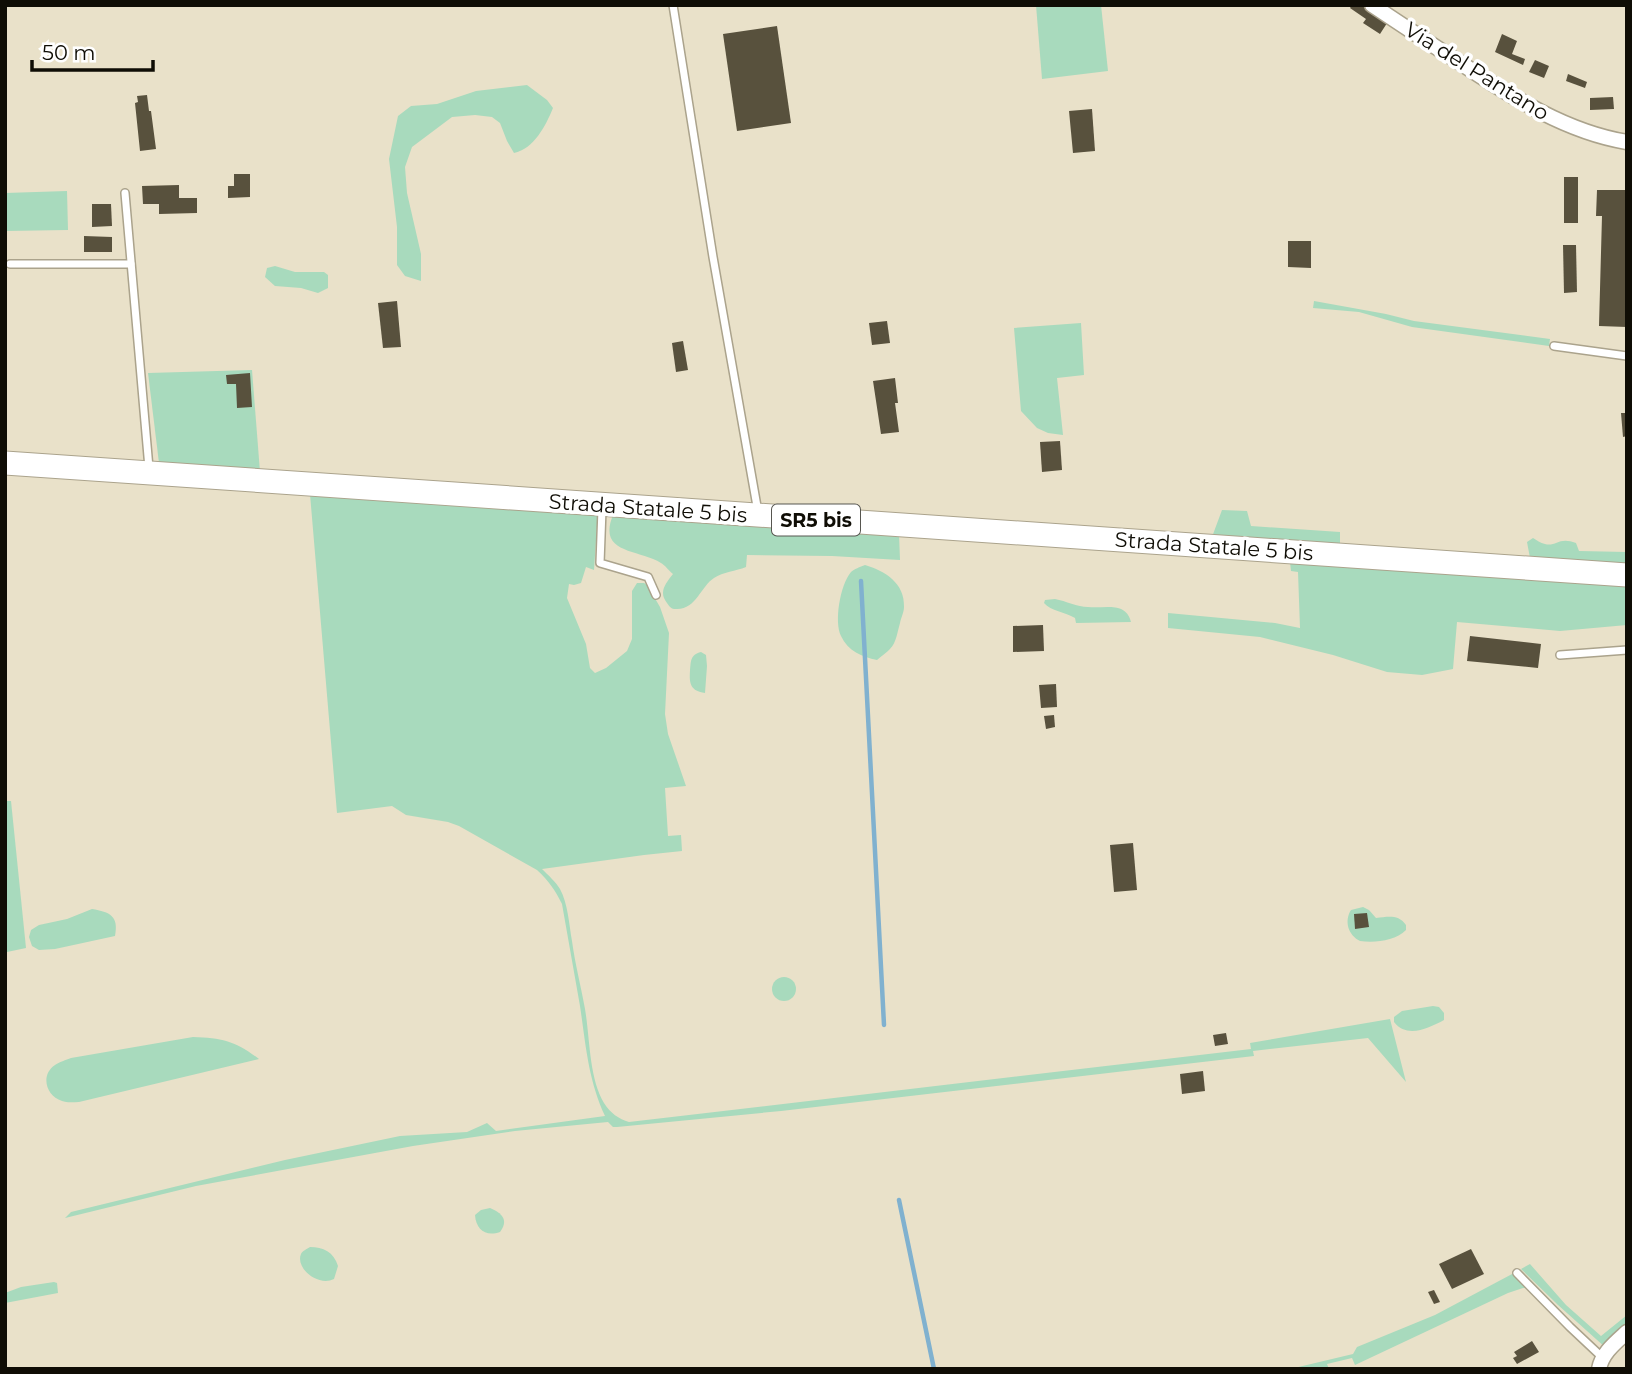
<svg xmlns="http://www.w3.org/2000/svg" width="1632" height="1374" viewBox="0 0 1632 1374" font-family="Montserrat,sans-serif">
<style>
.green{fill:#a8dabd}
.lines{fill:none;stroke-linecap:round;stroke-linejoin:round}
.stream{stroke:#80b1cf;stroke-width:4.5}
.building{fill:#58513d}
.service-casing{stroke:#aba38c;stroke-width:10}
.minor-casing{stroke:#aba38c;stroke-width:17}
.primary-casing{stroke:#aba38c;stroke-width:25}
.service{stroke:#fff;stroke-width:7}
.minor{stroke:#fff;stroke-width:14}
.primary{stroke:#fff;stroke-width:23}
.labels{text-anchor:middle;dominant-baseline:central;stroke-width:7;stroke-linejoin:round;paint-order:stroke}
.shield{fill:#fff;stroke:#575650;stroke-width:2}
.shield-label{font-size:19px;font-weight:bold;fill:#0f0d05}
.street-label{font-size:21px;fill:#0f0d05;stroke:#fff}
</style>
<rect width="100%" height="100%" fill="#e9e1c9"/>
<g class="green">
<polygon points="1036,5 1101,5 1108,71 1042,79"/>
<path d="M527,85L547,100L553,108C546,125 534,149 514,153L507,141L500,123L492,117L475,115L452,117L412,147L405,167L407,193L421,254V281L405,276L397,265V227L389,159L398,116L411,106L437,104L476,91Z"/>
<polygon points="67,191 68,230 5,231 5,193"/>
<polygon points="275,266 295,272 324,272 328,275 328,288 318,293 301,288 275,286 265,277 267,268"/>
<polygon points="1314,301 1386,314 1414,321 1550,339 1549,346 1412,327 1359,312 1313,308"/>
<polygon points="1081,323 1084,375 1057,378 1063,435 1048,433 1037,428 1021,411 1014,328"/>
<polygon points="252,370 260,472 159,463 148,373"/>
<path d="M310,494L598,511L594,570L586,567L581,583L574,585L569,584L567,598L586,644L590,668L595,673L606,668L627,651L632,639V591L637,583H644L647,585L660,607L669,633L665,714L668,734L686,786L665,788L668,836L681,835L682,851L644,855L542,869C548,875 556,882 560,889C568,904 569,924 572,941C575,964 581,986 585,1009C590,1038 589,1078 604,1103C610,1113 619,1119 629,1122L1251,1049L1250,1043L1390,1019L1406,1082L1368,1038L1253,1051L1254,1056L781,1111L617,1127H613L608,1122L515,1131L413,1146L196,1186L65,1218L71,1212L285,1160L400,1136L467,1132L487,1123L496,1131L605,1116C588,1079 586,1046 580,1006C574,972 568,938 562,904C555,890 549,881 537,870L459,826L448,822L406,815L392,806L337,813Z"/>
<polygon points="1222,510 1247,511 1251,526 1340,532 1340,545 1212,537"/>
<path d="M613,515L899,533L900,560L832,556L747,555L746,567C736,571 723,572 714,578C701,586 696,610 676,609C671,609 670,607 667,603C658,592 666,583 673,574C669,571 665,565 661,563C638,549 597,554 613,515Z"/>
<path d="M1533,538C1537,540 1540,543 1545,544C1556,547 1559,536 1576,543L1579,551L1627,552V565L1530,558L1527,542Z"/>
<polygon points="1290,562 1627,586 1627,625 1560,631 1457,622 1453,669 1422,675 1387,672 1333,655 1260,637 1168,628 1168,613 1275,623 1300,628 1298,572 1291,571"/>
<path d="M865,565C885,571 905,583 904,607C904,612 901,618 900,623C894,646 896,645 877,660C862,657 848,651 841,636C834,622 840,585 851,572C854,569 860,567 865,565Z"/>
<path d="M1055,599C1066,601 1077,607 1088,607C1104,609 1126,601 1131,622L1076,623L1075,618C1065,612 1051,611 1044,603L1045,600Z"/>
<path d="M701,652L706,655L707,666L705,693C691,691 689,684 690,671C691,661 690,655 701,652Z"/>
<polygon points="5,801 11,801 26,948 7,952"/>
<path d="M1363,907L1369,910L1376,918C1388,917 1398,914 1406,925V930C1395,941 1375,943 1360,941C1348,935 1344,921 1351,910Z"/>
<path d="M92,909C110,912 119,916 115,936L55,949L39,950L32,946L29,937L31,930L39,925L67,919Z"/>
<circle cx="784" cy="989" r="12"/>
<path d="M1433,1006L1439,1007L1444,1013V1020C1429,1028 1407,1039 1394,1022V1017L1402,1011Z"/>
<path d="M193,1037C223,1038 235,1041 259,1059L79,1102C74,1102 67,1103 62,1101C46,1096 40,1075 55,1065C59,1062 66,1060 71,1058Z"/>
<path d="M490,1208C502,1213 509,1220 500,1232C486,1237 476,1230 475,1215L481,1210Z"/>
<path d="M310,1247C323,1247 334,1252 338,1266L334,1279C318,1287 295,1268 301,1254C302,1251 307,1249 310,1247Z"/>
<polygon points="1530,1264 1566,1305 1601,1336 1627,1315 1627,1330 1606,1348 1558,1305 1521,1269"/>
<polygon points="1514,1273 1531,1288 1523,1288 1508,1293 1355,1365 1352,1358 1327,1364 1329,1369 1290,1369 1353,1354 1357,1347 1435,1315"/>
<polygon points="54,1282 57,1283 58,1293 5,1303 5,1293 21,1287"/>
</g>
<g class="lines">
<g class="stream">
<polyline points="861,581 884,1025"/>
<polyline points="899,1200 934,1369"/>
</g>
</g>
<g class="building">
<polygon points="1352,5 1367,5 1389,20 1380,34 1363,23 1366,19 1350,8"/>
<polygon points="777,26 791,123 737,131 723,34"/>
<polygon points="1502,34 1517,41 1512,54 1525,59 1523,65 1495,52"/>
<polygon points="1535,60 1549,66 1544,78 1529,72"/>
<polygon points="1568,74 1587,82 1585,88 1566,81"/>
<polygon points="147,95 149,111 151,111 156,149 140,151 135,103 138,102 137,96"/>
<polygon points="1613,97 1614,109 1590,110 1590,98"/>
<polygon points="1092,109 1095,151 1073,153 1069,111"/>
<polygon points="234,174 250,174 250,197 228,198 228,186 234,186"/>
<rect x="1564" y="177" width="14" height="46"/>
<polygon points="179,185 179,198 197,198 197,213 159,214 159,204 143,204 142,186"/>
<polygon points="1597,190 1627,190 1627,327 1599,326 1602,216 1596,216"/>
<polygon points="92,204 111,204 112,226 92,227"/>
<polygon points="84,236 112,237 112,252 84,252"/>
<polygon points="1288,241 1311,241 1311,268 1288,267"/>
<polygon points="1563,245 1576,245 1577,292 1564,293"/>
<polygon points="397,301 401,347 383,348 378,303"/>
<polygon points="887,321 890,343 872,345 869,323"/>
<polygon points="683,341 688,370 676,372 672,343"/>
<polygon points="250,373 252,407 237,408 236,384 227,384 226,375"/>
<polygon points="895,378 898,403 895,403 899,432 881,434 873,381"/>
<polygon points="1621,413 1627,413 1627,436 1623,437"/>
<polygon points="1060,441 1062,470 1042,472 1040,442"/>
<polygon points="1043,625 1044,651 1013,652 1013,626"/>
<polygon points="1470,636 1541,644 1538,668 1467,661"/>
<polygon points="1056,684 1057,707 1041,708 1039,685"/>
<polygon points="1054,715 1055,727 1046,729 1044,716"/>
<polygon points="1133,843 1137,890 1114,892 1110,845"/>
<polygon points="1367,913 1369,927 1355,929 1354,914"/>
<polygon points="1226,1033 1228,1044 1215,1046 1213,1035"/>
<polygon points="1203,1071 1205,1091 1182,1094 1180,1074"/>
<polygon points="1471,1249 1484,1274 1452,1289 1439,1264"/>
<polygon points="1434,1290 1440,1302 1434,1304 1428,1292"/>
<polygon points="1532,1341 1539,1352 1517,1364 1513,1358 1517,1356 1514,1352"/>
</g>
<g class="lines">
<defs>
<g id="service">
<polyline points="673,5 713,257 758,512"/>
<polyline points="125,193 149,468"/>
<polyline points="10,264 131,264"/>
<polyline points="1554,346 1627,356"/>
<polyline points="602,509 600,563 648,577 656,595"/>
<polyline points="1560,655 1627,650"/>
<polyline points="1517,1273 1570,1327 1603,1358"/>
</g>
<g id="minor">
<path d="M1372,5C1402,25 1432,45 1462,64C1512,97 1566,132 1627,142"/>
<path d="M1599,1369C1602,1353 1615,1343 1627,1332"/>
</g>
<polyline id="primary" points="5,463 1627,575"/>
</defs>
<use href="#service" class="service-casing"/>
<use href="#minor" class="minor-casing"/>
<use href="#primary" class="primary-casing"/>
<use href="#service" class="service"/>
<use href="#minor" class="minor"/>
<use href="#primary" class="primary"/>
</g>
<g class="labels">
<rect class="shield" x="772" y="504.5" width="88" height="31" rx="5"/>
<g class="shield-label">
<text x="816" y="520">SR5 bis</text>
</g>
<g class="street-label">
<text transform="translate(1477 71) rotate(32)">Via del Pantano</text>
<text transform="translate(648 508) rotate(4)">Strada Statale 5 bis</text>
<text transform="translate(1214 546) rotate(4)">Strada Statale 5 bis</text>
</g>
</g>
<rect width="1632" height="1374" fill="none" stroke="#0f0d05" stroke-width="14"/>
<path d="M32 60v10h121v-10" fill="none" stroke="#0f0d05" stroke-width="3.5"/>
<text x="42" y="60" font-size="21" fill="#0f0d05" stroke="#ffffff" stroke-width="5" paint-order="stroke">50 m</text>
</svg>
